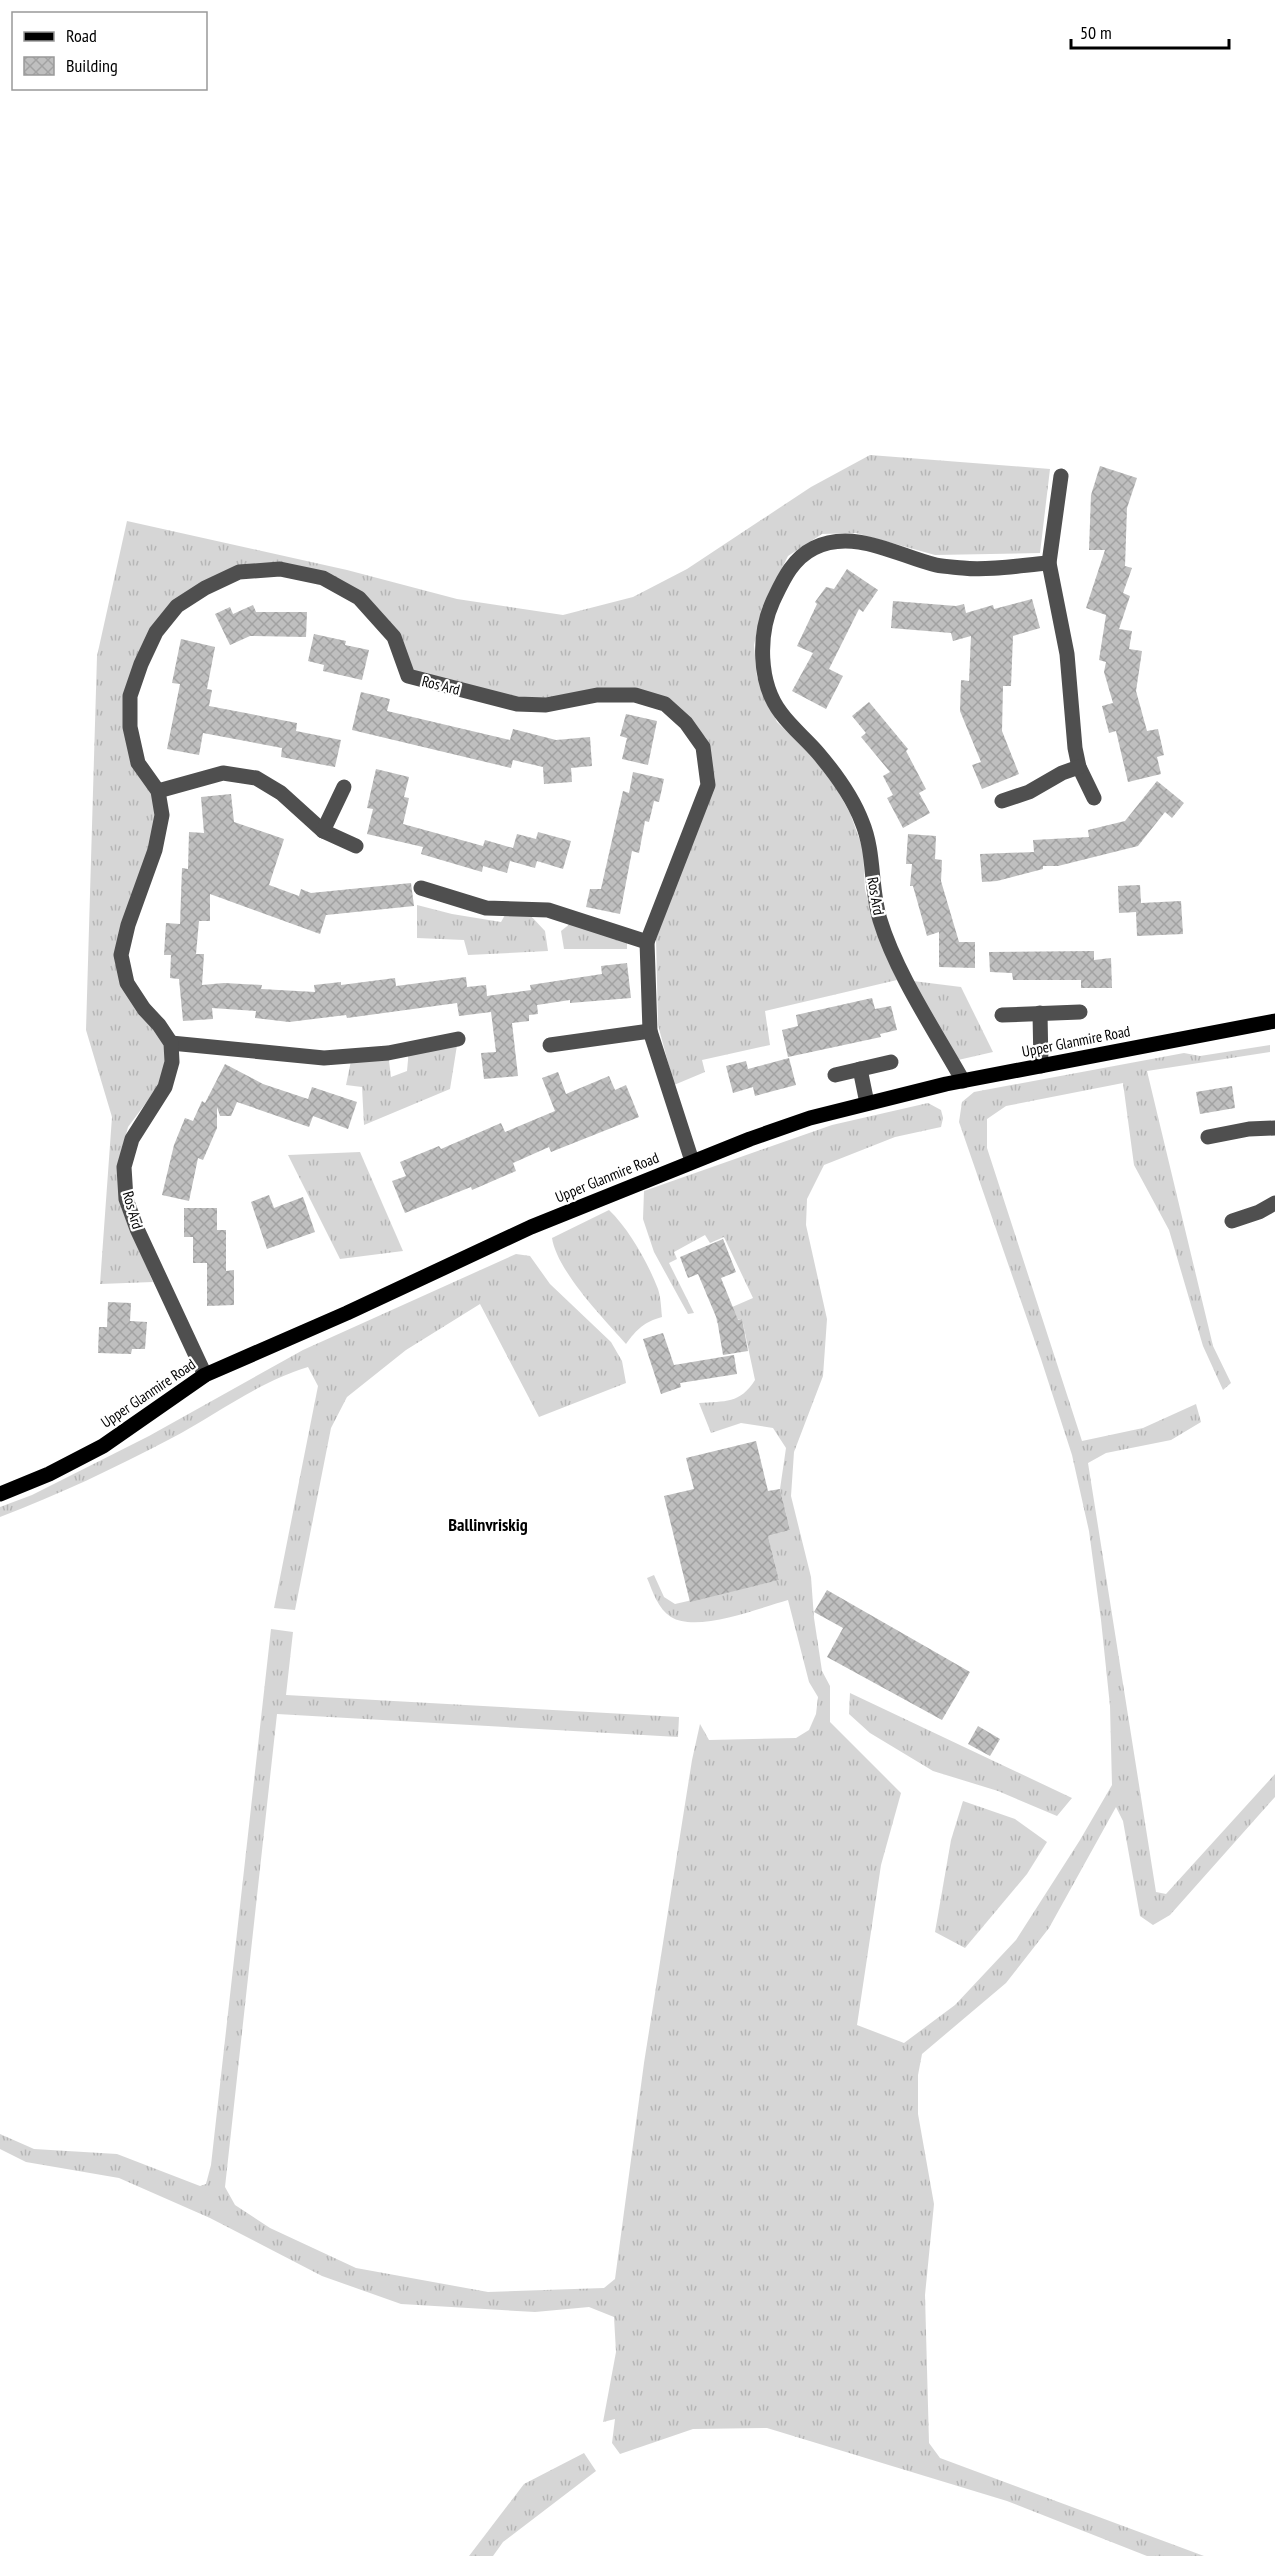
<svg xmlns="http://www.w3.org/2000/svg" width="1275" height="2556" viewBox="0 0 1275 2556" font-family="'PT Sans Narrow',sans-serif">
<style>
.grass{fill:url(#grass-tufts)}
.building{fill:url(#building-cross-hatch)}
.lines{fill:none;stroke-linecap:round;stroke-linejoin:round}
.minor{stroke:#4f4f4f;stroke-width:15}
.major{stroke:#000;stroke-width:15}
.labels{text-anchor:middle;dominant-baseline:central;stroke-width:4.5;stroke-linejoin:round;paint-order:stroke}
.street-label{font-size:15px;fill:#000;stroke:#fff}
.quarter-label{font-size:18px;font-weight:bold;fill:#000;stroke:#fff}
</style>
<defs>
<pattern id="grass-tufts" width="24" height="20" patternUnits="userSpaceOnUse" patternTransform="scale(1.5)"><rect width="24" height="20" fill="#d6d6d6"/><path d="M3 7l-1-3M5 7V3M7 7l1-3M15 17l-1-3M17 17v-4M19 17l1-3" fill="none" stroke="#b6b6b6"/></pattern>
<pattern id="building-cross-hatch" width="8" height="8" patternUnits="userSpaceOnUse" patternTransform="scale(1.5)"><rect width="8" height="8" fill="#bfbfbf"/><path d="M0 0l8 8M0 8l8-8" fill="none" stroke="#a2a2a2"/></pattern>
</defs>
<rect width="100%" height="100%" fill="#fff"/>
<g class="grass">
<polygon points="870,455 1050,469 1040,553 935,555 856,533 822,534 788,556 763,605 754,645 757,677 777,722 825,768 850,813 863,849 865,890 877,933 897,980 765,1011 770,1045 702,1060 705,1072 674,1085 658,1025 656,939 715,778 706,738 672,702 635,695 517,704 408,676 387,627 323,578 240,572 177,606 137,668 131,733 162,815 122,952 127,983 164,1044 165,1063 160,1084 128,1127 118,1166 121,1207 153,1282 100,1284 112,1117 86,1030 97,656 127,521 347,570 457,599 563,615 633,597 687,569 811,487"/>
<polygon points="417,905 452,914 501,922 505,915 530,915 545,931 548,951 468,955 464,940 417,938"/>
<polygon points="571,923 627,942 627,949 564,949 561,931"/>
<polygon points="913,981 961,987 993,1052 958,1060"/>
<polygon points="458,1039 450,1089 364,1125 362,1087 346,1085 352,1056 388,1053 391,1077 407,1071 409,1049"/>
<path d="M1270,1045V1052L1147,1071L1213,1346L1231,1383L1223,1390L1203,1346L1169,1230L1134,1165L1123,1083L1006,1106L987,1119V1148L1082,1441L1143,1428L1196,1404L1201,1422L1171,1440L1106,1453L1088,1463L1156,1892L1166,1894L1275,1774V1797L1170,1915L1153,1925L1140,1916L1123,1821L1116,1807L1049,1928L1006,1983L922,2054L918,2075V2114L934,2204L925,2295L929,2443L940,2458L1204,2556H1147L1007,2501L767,2428L693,2429L620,2454L612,2443L615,2419L603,2422L616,2352L614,2317L589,2307L535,2312L401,2304L322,2276L210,2218L119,2178L26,2162L0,2149V2134L34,2149L117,2154L200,2186L206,2184L211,2165L271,1629L293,1632L286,1695L679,1717L678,1737L277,1714L225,2187L235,2205L270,2228L356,2268L488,2292L604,2288L615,2279L644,2063L692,1760L700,1724L709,1740L796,1738L809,1730L816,1714L818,1697L809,1682L788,1600C759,1608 697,1633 671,1617C658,1609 653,1592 647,1578L654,1575L664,1597L675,1604L779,1580L768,1536L790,1530L780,1489L786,1448L773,1428L741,1423L711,1433L699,1403C725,1401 740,1404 755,1380L742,1319L717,1323L716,1314L753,1298L724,1237L710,1243L705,1235L674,1252L677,1259L669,1263L694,1313L688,1314L654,1252L643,1219L644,1191L832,1125L928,1103L941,1110L943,1118L941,1127L895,1137L824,1165L807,1199L806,1225L827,1319L823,1376L794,1452L791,1496L811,1577L814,1618L822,1671L830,1686V1722L901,1793L881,1865L857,2025L904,2043L955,2005L1016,1940L1080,1840L1112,1785L1110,1706L1101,1620L1089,1531L1072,1455L1041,1359L959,1122L962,1102L974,1092L1184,1053L1200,1056Z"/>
<polygon points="360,1152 403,1251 340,1259 288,1155"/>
<path d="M609,1210C629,1229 648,1263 658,1289C661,1298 661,1308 662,1317C644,1322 637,1329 626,1344C604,1319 557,1271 552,1238Z"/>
<path d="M516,1254L530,1256L550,1284L611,1342L622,1361L626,1383L539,1417L480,1304L406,1350L347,1397L331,1428L295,1610L274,1608L318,1386L308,1367C258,1382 216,1415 170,1439C115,1468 58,1495 0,1517V1507L32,1495L149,1436L303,1350Z"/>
<polygon points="850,1693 1072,1798 1057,1816 998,1791 933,1771 870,1733 849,1714"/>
<polygon points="963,1801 1015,1819 1047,1842 1027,1874 965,1948 935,1932 951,1840"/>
<polygon points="584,2453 596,2471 503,2542 493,2556 469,2556 524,2484"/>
</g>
<g class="building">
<polygon points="1100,466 1137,478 1127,508 1125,566 1132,568 1123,593 1130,596 1119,629 1132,631 1129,649 1142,651 1136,691 1147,731 1158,729 1164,755 1157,757 1161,774 1128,782 1116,731 1109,733 1102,706 1113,703 1104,672 1106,662 1099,660 1106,615 1086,608 1105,550 1089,550 1091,495"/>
<polygon points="847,569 878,590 863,612 859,609 829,669 843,676 826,709 792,691 813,653 797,646 817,604 815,602 826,587 834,589"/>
<polygon points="1032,599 1040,628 1013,636 1011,686 1003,686 1002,731 1019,774 982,789 972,765 981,762 960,711 961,680 969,681 971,636 953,641 951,633 891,628 893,601 956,606 964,604 966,613 993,605 994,609"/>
<polygon points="253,605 256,612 307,612 306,637 250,636 230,645 215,614 230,607 233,614"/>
<polygon points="314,634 346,641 345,645 369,650 362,680 323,671 324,665 308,661"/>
<polygon points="181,639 215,647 207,689 212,690 209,706 297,723 296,731 341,740 335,767 281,757 282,748 203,733 199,755 167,749 180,684 172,683"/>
<polygon points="361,692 390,699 387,711 510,740 513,729 556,740 590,737 592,766 571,768 572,782 544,784 543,767 513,760 511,768 352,730"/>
<polygon points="869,702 908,749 906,751 926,789 919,793 930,813 903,828 887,798 893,795 883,776 890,772 861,737 866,733 852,716"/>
<polygon points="626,714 657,721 648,765 622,759 627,738 620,736"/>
<polygon points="376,769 409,777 404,797 409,798 403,824 483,846 485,840 513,848 517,834 536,839 538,832 571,841 563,869 537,861 535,868 510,861 507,873 483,866 482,872 421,854 423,847 367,834 373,809 367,808"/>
<polygon points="633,772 664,779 659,802 654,801 649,822 645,821 639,853 632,851 620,914 586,907 590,889 601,889 623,791 629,793"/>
<polygon points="1157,781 1184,803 1172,818 1165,812 1138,846 1058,866 1043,866 1043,869 997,881 982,882 980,854 1034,852 1033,840 1089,837 1088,830 1125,821"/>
<polygon points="231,794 234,822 284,839 269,885 299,896 301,889 311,893 411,883 414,906 326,915 320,934 210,894 210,921 199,921 196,954 204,954 202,985 224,983 262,985 261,989 315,992 314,985 341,982 341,985 395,978 396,986 466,977 467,987 486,985 487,996 531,990 530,985 602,974 601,966 627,963 631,998 570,1003 570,1000 537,1005 538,1014 529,1015 529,1021 512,1023 518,1076 484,1079 481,1053 496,1052 491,1012 459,1016 457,1003 347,1018 346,1015 289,1022 255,1018 256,1011 212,1008 213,1019 183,1021 179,979 170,978 171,955 164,955 166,923 180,924 182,868 188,869 189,832 204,833 201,797"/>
<polygon points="908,834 936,836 935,859 942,860 941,881 959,942 975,942 975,968 939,967 939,932 927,936 913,886 910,886 912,864 906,864"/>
<polygon points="1140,885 1141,903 1181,901 1183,934 1137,936 1136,912 1119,913 1118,886"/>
<polygon points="1094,951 1094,960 1111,958 1112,988 1081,988 1081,980 1013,980 1012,973 990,972 989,952"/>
<polygon points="872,998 875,1009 891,1006 897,1030 880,1034 881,1037 788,1057 782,1030 798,1026 796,1015"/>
<polygon points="789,1058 796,1085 755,1096 753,1087 733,1093 726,1066 746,1061 748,1069"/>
<polygon points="225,1064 263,1084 308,1099 312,1087 357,1102 348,1129 313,1116 309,1127 237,1102 231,1116 220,1116 217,1107 217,1128 203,1160 198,1158 189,1201 162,1195 174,1145 185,1118 193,1121 202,1101 205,1103"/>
<polygon points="558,1072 566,1094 609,1076 615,1090 626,1085 639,1117 551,1152 549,1147 513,1163 516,1171 472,1190 471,1187 405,1213 392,1181 406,1176 400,1162 439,1146 441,1149 501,1123 505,1132 555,1111 542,1078"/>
<polygon points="1232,1086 1235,1108 1200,1114 1196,1092"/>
<polygon points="269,1195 274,1208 303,1197 315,1232 267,1249 251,1202"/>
<polygon points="184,1208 217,1208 217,1230 226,1230 226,1271 234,1270 234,1305 207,1306 207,1263 193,1263 193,1237 184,1237"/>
<polygon points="723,1239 736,1272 721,1278 738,1320 742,1319 748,1351 723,1355 717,1319 698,1274 688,1278 680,1257"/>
<polygon points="108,1302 131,1303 130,1321 147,1322 145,1349 132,1349 131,1354 98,1353 99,1327 107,1327"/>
<polygon points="663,1333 674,1365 734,1355 737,1374 680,1383 681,1387 661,1394 643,1339"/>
<polygon points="756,1441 768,1491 780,1489 790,1530 768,1536 779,1580 690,1602 664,1496 694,1489 686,1458"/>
<polygon points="827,1590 970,1672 942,1720 827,1657 843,1628 814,1612"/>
<polygon points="978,1726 1000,1739 990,1756 968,1744"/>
</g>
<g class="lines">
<g class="minor">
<polyline points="1061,476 1049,563 1067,654 1075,748 1079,767 1094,798"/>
<polyline points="158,791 223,773 256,778 281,793 323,831 356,846"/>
<polyline points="1002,801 1029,792 1062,773 1079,767"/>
<polyline points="323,831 344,787"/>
<polyline points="421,888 486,908 548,910 647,942"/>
<polyline points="1040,1013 1041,1066"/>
<polyline points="1002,1015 1080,1012"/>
<polyline points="171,1043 324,1058 388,1053 458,1039"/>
<polyline points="550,1045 650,1031"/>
<polyline points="860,1069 867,1103"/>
<polyline points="835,1075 891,1062"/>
<path d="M963,1081C935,1031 896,973 880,920C870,887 875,853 862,822C853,798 835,773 818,753C807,740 792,728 781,713C758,683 758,634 773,601C783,580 792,559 814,548C854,528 898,556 936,565C945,567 955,567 963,568C989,571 1023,565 1049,563"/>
<polyline points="1208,1137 1249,1129 1275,1128"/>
<polyline points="1232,1221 1259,1212 1275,1203"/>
<polyline points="205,1375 137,1229 126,1199 124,1167 132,1139 165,1087 172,1062 171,1043 159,1025 144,1009 127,983 121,955 128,925 155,850 162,815 158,791 138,763 130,727 130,696 141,664 156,632 177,606 205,588 239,572 280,569 323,578 359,598 394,637 408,676 517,704 546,705 597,695 635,695 665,704 686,723 703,747 708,785 647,942 650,1031 692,1161"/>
</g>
<polyline class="major" points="0,1494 49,1474 103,1446 205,1375 347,1313 531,1227 750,1139 810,1118 946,1084 1275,1021"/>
</g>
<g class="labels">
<g class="street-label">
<text transform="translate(441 685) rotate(14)">Ros Ard</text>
<text transform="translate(876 896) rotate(80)">Ros Ard</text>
<text transform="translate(1076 1041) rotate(-11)">Upper Glanmire Road</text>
<text transform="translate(607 1177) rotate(-22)">Upper Glanmire Road</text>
<text transform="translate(133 1210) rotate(74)">Ros Ard</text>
<text transform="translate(148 1393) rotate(-34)">Upper Glanmire Road</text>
</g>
<g class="quarter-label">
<text x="488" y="1524">Ballinvriskig</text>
</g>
</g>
<rect x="12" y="12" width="195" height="78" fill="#ffffff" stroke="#999999" stroke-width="1.5"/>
<rect x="24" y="32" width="30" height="9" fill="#000000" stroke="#999999" stroke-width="1.5"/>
<text x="66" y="42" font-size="18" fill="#000000">Road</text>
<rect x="24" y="57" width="30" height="18" fill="url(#building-cross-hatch)" stroke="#999999" stroke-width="1.5"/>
<text x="66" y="72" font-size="18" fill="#000000">Building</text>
<path d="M1071 39v9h158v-9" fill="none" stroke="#000000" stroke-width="3"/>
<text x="1080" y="39" font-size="18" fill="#000000" stroke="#ffffff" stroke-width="4.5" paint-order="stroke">50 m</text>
</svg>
